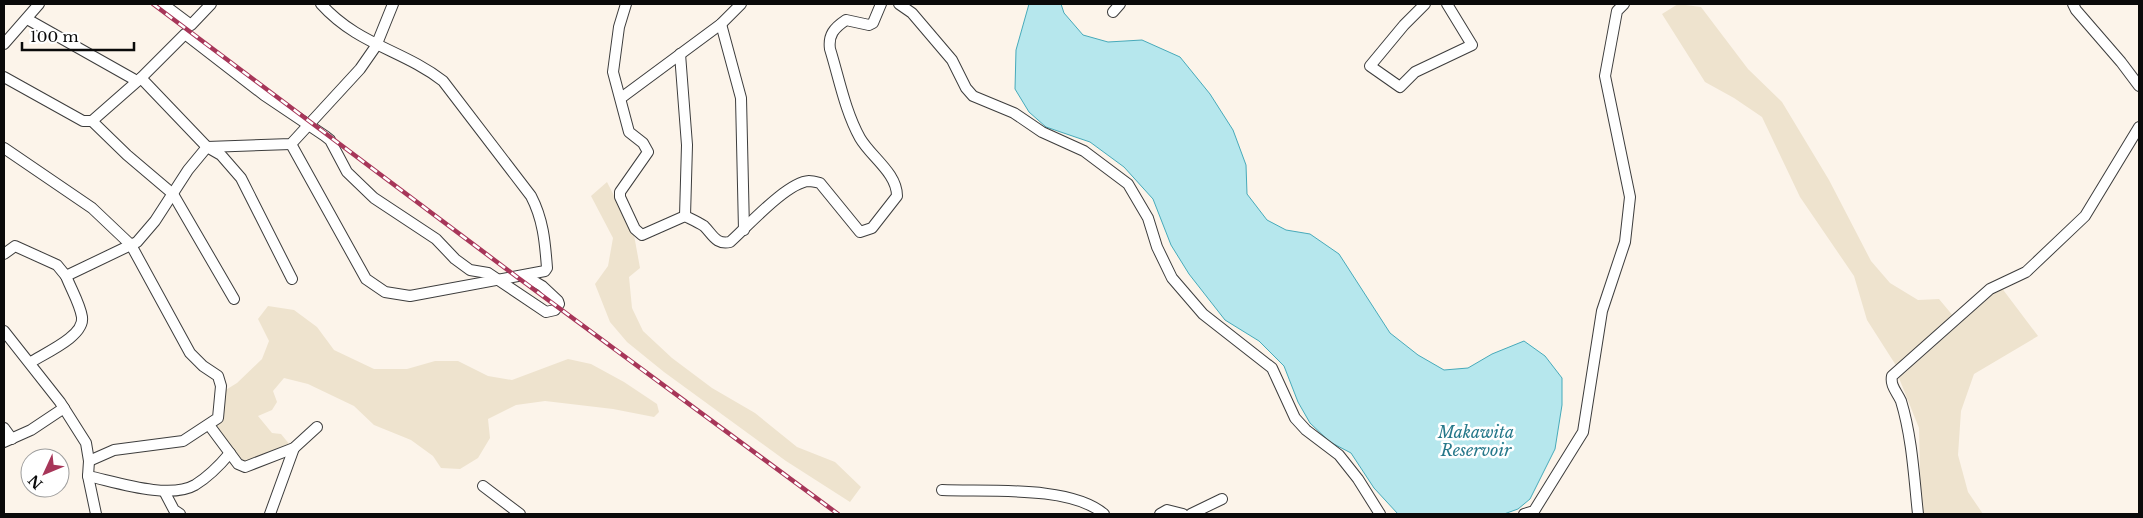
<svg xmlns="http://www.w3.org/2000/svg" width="2143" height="518" viewBox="0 0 2143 518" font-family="'Libre Baskerville',serif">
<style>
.farmland{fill:#eee3ce}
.water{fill:#b6e7ed;stroke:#47aaba}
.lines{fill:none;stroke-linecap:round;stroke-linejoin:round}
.minor-casing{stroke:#3d3d3d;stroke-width:12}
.minor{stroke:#fff;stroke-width:10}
.rail-casing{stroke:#a73659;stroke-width:4.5}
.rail{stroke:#fff;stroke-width:2.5;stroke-dasharray:8;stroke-linecap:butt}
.labels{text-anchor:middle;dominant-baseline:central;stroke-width:5;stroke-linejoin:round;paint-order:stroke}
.water-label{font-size:16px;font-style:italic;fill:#26788a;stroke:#fff}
</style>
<rect width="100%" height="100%" fill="#fcf4ea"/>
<g class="farmland">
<polygon points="1678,4 1701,7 1748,69 1782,102 1829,180 1871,261 1890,283 1918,300 1939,299 1954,317 1897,367 1867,320 1854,276 1800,197 1762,117 1734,98 1705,82 1662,14"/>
<polygon points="607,182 634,235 640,268 629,277 632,308 643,331 672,358 712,388 755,413 797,447 835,462 861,487 850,502 786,461 664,372 627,342 610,322 595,284 608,266 613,238 591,196"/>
<polygon points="2001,287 2038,336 1974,374 1961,411 1958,455 1968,492 1983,514 1921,514 1919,428 1899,378"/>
<polygon points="268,306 294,310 317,327 334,350 374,369 407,369 435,361 458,361 488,376 512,380 568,359 591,364 624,382 657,404 659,412 654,417 613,409 545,401 516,405 488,419 490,438 478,458 460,469 441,468 433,456 411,440 374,425 354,406 308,384 284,378 273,391 277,402 272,410 258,416 272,433 281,434 290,445 242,463 215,428 221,418 224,391 237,383 262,359 269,341 258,319"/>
</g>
<polygon class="water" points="1029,4 1061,4 1064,13 1083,35 1108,42 1142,40 1180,57 1210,94 1233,130 1246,165 1247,194 1267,220 1286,230 1310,234 1339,254 1390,333 1418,355 1444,370 1468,368 1492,354 1524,341 1545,356 1562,378 1562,405 1555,449 1530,499 1518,509 1504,514 1398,514 1374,488 1351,453 1330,442 1310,423 1298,402 1284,366 1259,341 1225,320 1189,274 1171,245 1153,199 1124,167 1090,142 1046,127 1029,112 1015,89 1016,50"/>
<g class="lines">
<defs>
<g id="minor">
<polyline points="163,4 191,25 211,4"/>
<path d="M626,4L619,27L613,72L629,132L643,143L648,152L620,192V197L635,229L642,235L685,216C691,219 698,222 704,226C713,235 716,245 730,242C747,227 787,182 809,181C812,181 816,182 820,183L860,232L872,228L897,196C897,173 871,157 860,138C845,111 839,78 830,49C828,35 834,28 846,20L869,25L873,23L881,4"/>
<polyline points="899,4 912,13 952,60 966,88 973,96 1014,113 1042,132 1084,151 1128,184 1148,218 1157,247 1172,278 1203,314 1272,368 1295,418 1306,430 1339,455 1358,479 1380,514"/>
<polyline points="1425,4 1404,25 1370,66 1400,87 1415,72 1472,45 1447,4"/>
<polyline points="2073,4 2076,10 2121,62 2139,86"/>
<polyline points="1113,12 1120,4"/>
<polyline points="27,19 137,81"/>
<polyline points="721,24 741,98 744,230"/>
<polyline points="4,44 39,4"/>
<polyline points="680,54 687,145 685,216"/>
<polyline points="4,77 83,121 92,121 141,78 185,34 264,95 325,136 330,140 347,172 374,198 436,239 455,259 470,270 488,273 546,312 555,310 559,304 558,301 542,286 525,276"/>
<polyline points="141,78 207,147 221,155 241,178 292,279"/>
<polyline points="621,98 721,24 741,4"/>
<polyline points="92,121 127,155 173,194 234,299"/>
<path d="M291,144L366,279L385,292L410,296L545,271L547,268C545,241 543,219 531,196L443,81C403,50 358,45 321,4"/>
<polyline points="4,148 92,208 131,245 190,353 203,366 218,376 221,386 218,418 183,441 114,450 89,461"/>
<polyline points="4,254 15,246 57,265 66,276 137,242 155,221 188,170 207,147 291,144 360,69 376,46 393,4"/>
<polyline points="4,331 60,402 86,443 89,461 88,476 96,514"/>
<path d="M31,362C45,353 85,336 82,317C80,304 71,289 66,276"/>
<polyline points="209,425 238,464 245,467 294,448 317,427"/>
<polyline points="4,428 12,439"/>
<polyline points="4,442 31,430 64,408"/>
<path d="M88,476C116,482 169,500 195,485C208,477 220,465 230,453"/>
<polyline points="483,486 520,514"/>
<path d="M942,490C987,492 1070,485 1104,514"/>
<polyline points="164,491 174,510 180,514"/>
<polyline points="270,514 294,448"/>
<polyline points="1160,514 1167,510 1183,514"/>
<polyline points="1191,514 1222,499"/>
<polyline points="1524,514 1534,511 1583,432 1602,311 1625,242 1630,197 1605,76 1617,11 1624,4"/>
<path d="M1918,514C1914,477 1912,437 1901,401C1897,392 1890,386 1892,376L1990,289L2026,272L2085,216L2139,127"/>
</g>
</defs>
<use href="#minor" class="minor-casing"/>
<use href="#minor" class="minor"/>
<defs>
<polyline id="rail" points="153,4 517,277 838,514"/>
</defs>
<use href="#rail" class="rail-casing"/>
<use href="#rail" class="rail"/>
</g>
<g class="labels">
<g class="water-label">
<text x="1476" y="432">Makawita<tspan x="1476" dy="18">Reservoir</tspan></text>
</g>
</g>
<rect width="2143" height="518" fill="none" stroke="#0a0a0a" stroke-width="10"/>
<g transform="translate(45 473) rotate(226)"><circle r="24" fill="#ffffff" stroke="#9d9d9d"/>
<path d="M0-4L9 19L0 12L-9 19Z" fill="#a73659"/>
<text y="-8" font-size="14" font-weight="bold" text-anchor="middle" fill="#0a0a0a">N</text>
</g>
<path d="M22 42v8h112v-8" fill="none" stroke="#0a0a0a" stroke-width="2.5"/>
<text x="30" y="42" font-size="15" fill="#0a0a0a" stroke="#ffffff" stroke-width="4" paint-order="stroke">100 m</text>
</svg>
